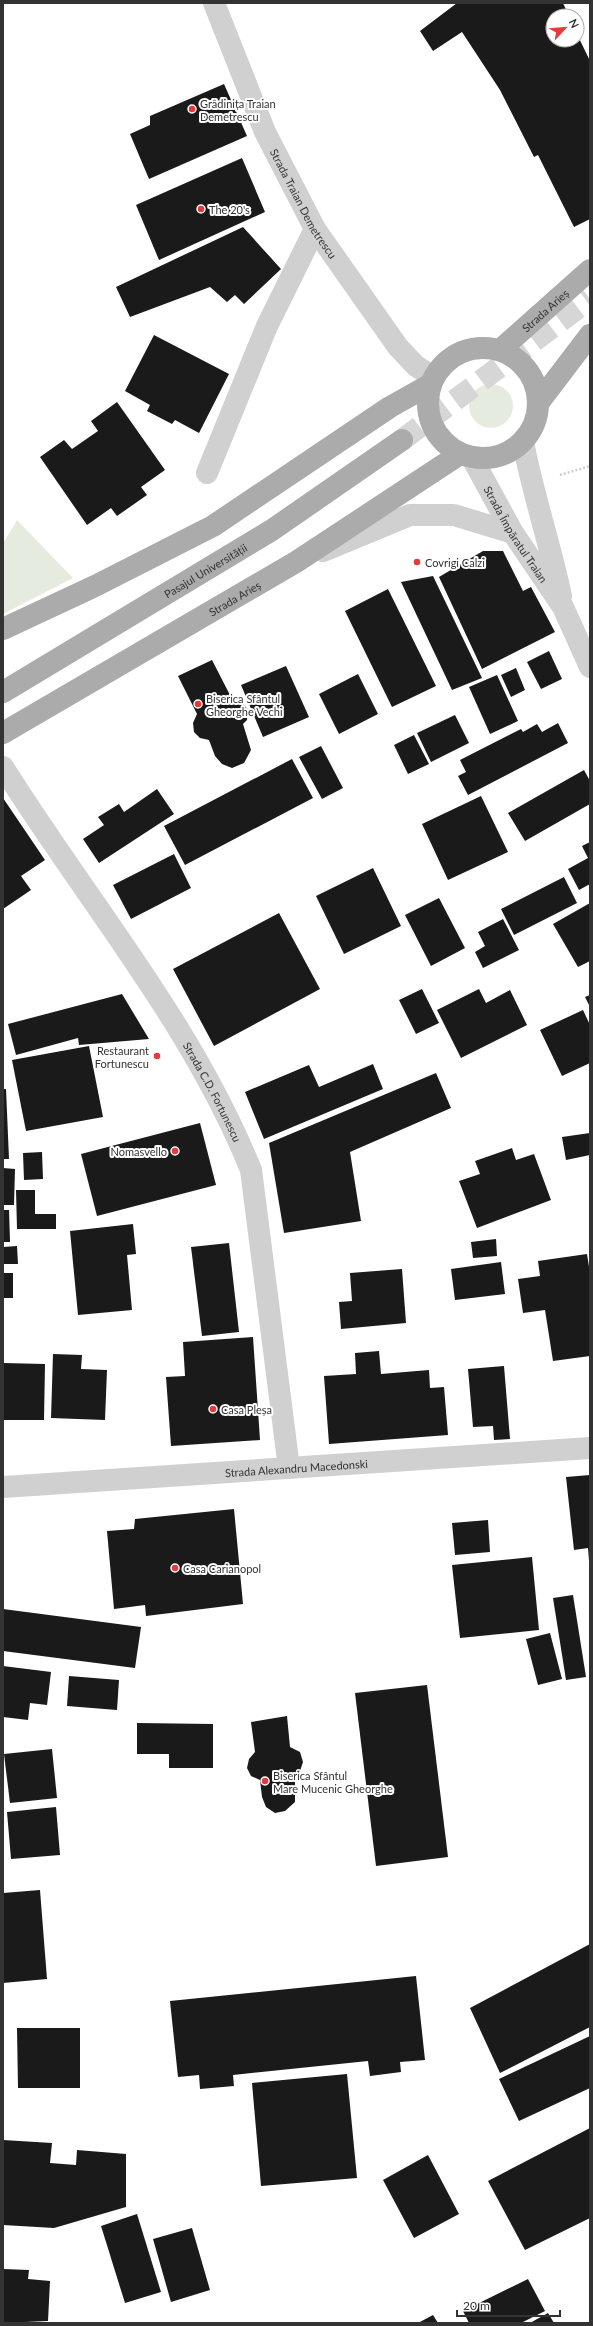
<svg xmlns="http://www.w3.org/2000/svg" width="593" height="2326" viewBox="0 0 593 2326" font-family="Lato,sans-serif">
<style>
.green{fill:#e5ecdf}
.building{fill:#1a1a1a}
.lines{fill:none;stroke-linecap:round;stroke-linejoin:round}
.major-tunnel{stroke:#d6d6d6;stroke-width:22;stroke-dasharray:22 11;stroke-linecap:butt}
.path{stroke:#cdcdcd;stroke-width:2.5;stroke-dasharray:2 2;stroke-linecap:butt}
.minor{stroke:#d0d0d0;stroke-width:22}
.major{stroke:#ababab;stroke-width:22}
.poi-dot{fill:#e6393d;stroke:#fff;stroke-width:1.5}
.labels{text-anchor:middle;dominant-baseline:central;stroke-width:4;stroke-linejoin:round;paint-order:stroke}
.poi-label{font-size:11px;fill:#333;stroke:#fff;text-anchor:start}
.street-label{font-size:11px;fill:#333;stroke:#fff}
</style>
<rect width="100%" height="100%" fill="#fff"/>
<g class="green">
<circle cx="491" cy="406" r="22"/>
<polygon points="17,520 73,578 3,614 3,544"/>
</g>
<g class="building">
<polygon points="457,3 563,3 569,16 553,16 553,40 577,40 577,34 590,61 590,219 574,227 538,155 534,157 500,90 462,32 433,51 420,31"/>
<polygon points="224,84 247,136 149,179 130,134 150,125 150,116"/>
<polygon points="242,158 265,212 159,260 136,205"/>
<polygon points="243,227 281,269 244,304 235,295 227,302 210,287 130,317 116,287"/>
<polygon points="154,335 229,374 199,433 175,420 172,424 147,411 150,405 125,391"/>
<polygon points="117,402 165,470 141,487 147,495 117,516 111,508 87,525 40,457 64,440 72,449 98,431 91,421"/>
<polygon points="483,551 503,551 523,591 531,587 555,632 482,669 439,577"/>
<polygon points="433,576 482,678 452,690 401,582"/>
<polygon points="388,589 436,686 392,707 345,611"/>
<polygon points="549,651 562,679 541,689 527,662"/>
<polygon points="212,660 232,699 242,702 248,710 247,720 243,724 251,750 244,763 232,768 222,764 215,756 209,740 200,738 194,732 193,723 197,714 178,676"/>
<polygon points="286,666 309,717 263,737 241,685"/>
<polygon points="516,668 525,690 511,697 501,675"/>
<polygon points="358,674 378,714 339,734 319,694"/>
<polygon points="497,675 518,721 490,734 469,687"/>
<polygon points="455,715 469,743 431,762 417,733"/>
<polygon points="558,723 568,743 468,795 458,776 466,772 460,760 521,729 523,732 537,724 542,732"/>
<polygon points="414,735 429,764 408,774 394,745"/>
<polygon points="321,746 343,788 322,799 299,757"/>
<polygon points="292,759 313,798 185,865 164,826"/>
<polygon points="584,770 590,781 590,804 525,841 508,813"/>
<polygon points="157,789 174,814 99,863 83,839 104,825 98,817 119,804 124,812"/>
<polygon points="481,796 508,852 448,880 422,824"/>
<polygon points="3,798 45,860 21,876 31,890 3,909"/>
<polygon points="590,842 590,884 579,890 568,869 588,858 582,846"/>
<polygon points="174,854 191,888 131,919 113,885"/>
<polygon points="373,868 401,926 344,954 316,896"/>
<polygon points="564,877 577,903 514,935 501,909"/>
<polygon points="439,898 465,948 431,966 405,915"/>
<polygon points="590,903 590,961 578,967 553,924"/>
<polygon points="279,913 320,989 214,1046 173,969"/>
<polygon points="503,919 519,950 483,968 475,952 485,946 478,932"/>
<polygon points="422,989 439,1023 416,1034 399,1000"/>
<polygon points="479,989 486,1003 510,990 527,1025 461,1058 437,1010"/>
<polygon points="122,994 149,1039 79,1045 78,1038 16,1055 8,1024"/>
<polygon points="590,995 590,1007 585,997"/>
<polygon points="583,1010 590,1025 590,1063 562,1076 540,1030"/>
<polygon points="89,1046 103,1117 26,1131 12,1060"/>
<polygon points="373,1064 383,1089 264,1139 245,1092 309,1065 319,1087"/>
<polygon points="436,1073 451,1108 350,1152 361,1221 284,1233 269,1143"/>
<polygon points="3,1089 6,1089 9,1159 3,1159"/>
<polygon points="200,1123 216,1185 97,1216 81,1154"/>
<polygon points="590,1133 590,1155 566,1160 562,1137"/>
<polygon points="512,1148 516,1160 534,1154 551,1200 477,1228 459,1181 480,1174 475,1161"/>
<polygon points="42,1152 43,1179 24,1180 23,1153"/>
<polygon points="3,1168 15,1169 14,1205 3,1205"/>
<polygon points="16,1190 35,1190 35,1214 56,1214 56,1229 17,1229"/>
<polygon points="3,1210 9,1210 10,1242 3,1242"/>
<polygon points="133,1224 136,1254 127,1255 132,1310 78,1315 70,1231"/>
<polygon points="496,1239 497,1256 473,1258 471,1242"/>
<polygon points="229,1243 239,1332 202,1336 191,1247"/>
<polygon points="17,1246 18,1264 3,1264 3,1247"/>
<polygon points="587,1254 590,1273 590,1356 553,1361 545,1310 523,1313 518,1279 540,1276 538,1261"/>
<polygon points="501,1262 505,1294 455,1300 451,1269"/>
<polygon points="402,1269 406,1323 341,1329 339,1302 352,1301 350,1273"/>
<rect x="3" y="1273" width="10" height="25"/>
<polygon points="253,1337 260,1440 171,1446 166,1377 185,1376 183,1342"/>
<polygon points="379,1351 381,1374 429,1370 430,1388 444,1387 448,1435 329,1444 324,1376 356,1374 355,1353"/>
<polygon points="53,1354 82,1355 81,1369 107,1370 105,1420 51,1418"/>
<polygon points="3,1363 45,1364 44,1420 3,1420"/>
<polygon points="504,1366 510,1439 494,1440 493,1426 473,1427 468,1369"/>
<polygon points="590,1475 590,1560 589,1561 588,1548 574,1550 566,1477"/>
<polygon points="234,1509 243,1604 146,1616 145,1605 114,1609 107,1531 134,1529 135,1519"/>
<polygon points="488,1520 490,1552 455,1555 452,1523"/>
<polygon points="532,1557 539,1630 460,1638 452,1565"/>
<polygon points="573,1595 586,1677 566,1680 553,1598"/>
<polygon points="3,1609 141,1627 135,1668 3,1651"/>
<polygon points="550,1633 562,1679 538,1685 526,1639"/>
<polygon points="3,1666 51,1672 47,1705 30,1703 28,1720 3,1717"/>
<polygon points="69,1676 119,1680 117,1710 67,1706"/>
<polygon points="427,1685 448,1857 376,1866 355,1693"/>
<polygon points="287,1716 290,1747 300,1752 303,1762 300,1771 295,1774 295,1802 285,1811 275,1813 266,1807 262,1797 260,1780 251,1776 247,1768 249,1759 255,1752 251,1722"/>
<polygon points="137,1723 213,1724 213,1768 169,1768 169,1754 137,1754"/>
<polygon points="52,1749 57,1798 10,1803 4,1754"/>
<polygon points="56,1807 60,1855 11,1859 7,1812"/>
<polygon points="40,1890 47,1979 3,1983 3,1893"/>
<polygon points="590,1944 590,2027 500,2073 470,2008"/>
<polygon points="416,1976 425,2060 400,2062 401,2072 370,2076 368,2061 233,2075 234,2086 200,2089 199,2075 178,2077 170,2001"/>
<polygon points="17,2028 80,2028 80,2088 18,2088"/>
<polygon points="590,2036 590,2088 519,2121 499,2079"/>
<polygon points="347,2074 357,2178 261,2186 252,2083"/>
<polygon points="590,2128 590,2218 525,2250 488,2181"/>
<polygon points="3,2140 52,2143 50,2163 76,2165 77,2150 126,2154 126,2207 54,2228 3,2225"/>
<polygon points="428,2155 459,2214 414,2238 383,2180"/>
<polygon points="137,2214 161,2292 125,2303 101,2226"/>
<polygon points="192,2228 210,2290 171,2302 153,2239"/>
<polygon points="4,2269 29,2270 28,2279 50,2281 48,2321 3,2323"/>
<polygon points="528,2279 545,2311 521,2323 469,2323 463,2311"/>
<polygon points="548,2313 554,2323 530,2323"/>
<polygon points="433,2315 438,2323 418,2323"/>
</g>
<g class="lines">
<polyline class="major-tunnel" points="402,440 590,299"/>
<polyline class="path" points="560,475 590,466"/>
<g class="minor">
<path id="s1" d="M214,3L265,132L315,229L398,347L416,366L433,377"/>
<path d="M523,442C533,494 550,544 561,596"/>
<path id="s2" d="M472,458L513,533L563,607L590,667"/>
<polyline points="207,473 267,326 315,229"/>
<polyline points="323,551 410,515 454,515 513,533"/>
<path id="s3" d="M3,767C87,901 191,1022 251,1170L289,1468"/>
<path id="s4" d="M3,1487L590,1448"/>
</g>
<g class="major">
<circle cx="483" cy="403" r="55"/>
<path id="s5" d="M500,350L590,270"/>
<polyline points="539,402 590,335"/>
<polyline points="3,629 95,586 213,526 390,407 431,384"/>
<path id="s6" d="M3,692L272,530L402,440"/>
<path id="s7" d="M3,733L296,562L460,454"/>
</g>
</g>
<g class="poi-dot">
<circle cx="192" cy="109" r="4"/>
<circle cx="201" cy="209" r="4"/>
<circle cx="417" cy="562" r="4"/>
<circle cx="198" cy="704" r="4"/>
<circle cx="157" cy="1056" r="4"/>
<circle cx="175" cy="1151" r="4"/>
<circle cx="213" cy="1409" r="4"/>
<circle cx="175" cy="1568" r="4"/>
<circle cx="265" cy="1781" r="4"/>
</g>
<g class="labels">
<g class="poi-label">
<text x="200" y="103">Grădinița Traian<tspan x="200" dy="13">Demetrescu</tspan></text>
<text x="209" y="209">The 20's</text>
<text x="425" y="562">Covrigi Calzi</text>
<text x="206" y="698">Biserica Sfântul<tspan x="206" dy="13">Gheorghe Vechi</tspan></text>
<text x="149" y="1050" text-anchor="end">Restaurant<tspan x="149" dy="13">Fortunescu</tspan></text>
<text x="167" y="1151" text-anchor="end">Nomasvello</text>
<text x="221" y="1409">Casa Pleșa</text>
<text x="183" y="1568">Casa Carianopol</text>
<text x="273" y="1775">Biserica Sfântul<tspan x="273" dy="13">Mare Mucenic Gheorghe</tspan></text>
</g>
<g class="street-label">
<text stroke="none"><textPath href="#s1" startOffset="220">Strada Traian Demetrescu</textPath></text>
<text stroke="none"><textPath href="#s5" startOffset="60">Strada Arieș</textPath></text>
<text stroke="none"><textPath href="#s2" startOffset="88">Strada Împăratul Traian</textPath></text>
<text stroke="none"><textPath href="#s6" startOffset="236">Pasajul Universității</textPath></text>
<text stroke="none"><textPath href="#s7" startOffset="268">Strada Arieș</textPath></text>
<text stroke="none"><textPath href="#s3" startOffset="387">Strada C.D. Fortunescu</textPath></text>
<text stroke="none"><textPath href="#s4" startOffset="294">Strada Alexandru Macedonski</textPath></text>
</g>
</g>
<rect width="593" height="2326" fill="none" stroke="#333333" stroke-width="8"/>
<g transform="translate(565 28) rotate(64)"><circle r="19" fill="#ffffff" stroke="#adadad"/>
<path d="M0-3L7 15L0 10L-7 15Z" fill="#e6393d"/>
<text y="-6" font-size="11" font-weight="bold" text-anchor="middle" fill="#333333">N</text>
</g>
<path d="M457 2310v6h103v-6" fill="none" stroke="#333333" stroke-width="2"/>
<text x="463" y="2310" font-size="12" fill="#333333" stroke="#ffffff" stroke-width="3" paint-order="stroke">20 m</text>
</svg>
